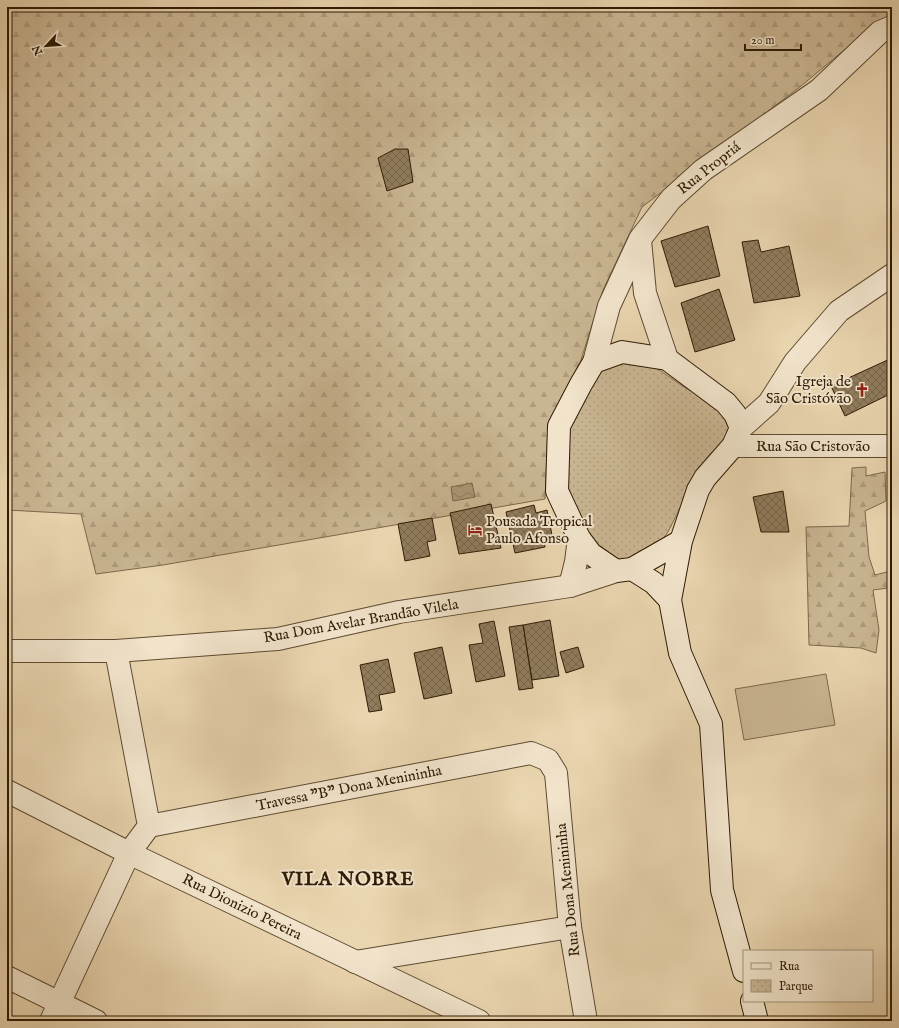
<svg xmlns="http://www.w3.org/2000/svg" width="899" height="1028" viewBox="0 0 899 1028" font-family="'IM FELL English',serif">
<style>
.forest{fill:url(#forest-firs);stroke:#7c684b}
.park{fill:url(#park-dots);stroke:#7c684b}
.pitch{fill:#c9b592;stroke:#7c684b}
.water{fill:url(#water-waves);stroke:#796548}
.building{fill:url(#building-cross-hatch);stroke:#2f1b04}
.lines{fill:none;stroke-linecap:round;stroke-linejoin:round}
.street-casing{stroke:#5e4a2f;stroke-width:24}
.secondary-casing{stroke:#2f1b04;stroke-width:24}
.street{stroke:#f1e4cb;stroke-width:22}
.secondary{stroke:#f1e4cb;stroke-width:22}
.labels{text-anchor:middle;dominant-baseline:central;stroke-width:4;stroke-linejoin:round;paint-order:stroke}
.street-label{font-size:15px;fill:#2f1b04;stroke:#f1e4cb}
.poi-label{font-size:15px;fill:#2f1b04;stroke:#f1e4cb;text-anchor:end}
.district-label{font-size:19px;font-weight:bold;letter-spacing:1px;fill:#2f1b04;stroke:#f1e4cb}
</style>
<defs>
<pattern id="forest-firs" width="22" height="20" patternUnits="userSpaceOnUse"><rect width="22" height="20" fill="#c9b592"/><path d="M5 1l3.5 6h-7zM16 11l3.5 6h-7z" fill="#ad9b7c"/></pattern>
<pattern id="park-dots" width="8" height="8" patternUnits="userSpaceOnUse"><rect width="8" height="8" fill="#c9b592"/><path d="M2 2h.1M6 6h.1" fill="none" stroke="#ad9b7c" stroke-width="1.8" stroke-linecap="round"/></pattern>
<pattern id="water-waves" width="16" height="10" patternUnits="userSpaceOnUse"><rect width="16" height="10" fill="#aa9675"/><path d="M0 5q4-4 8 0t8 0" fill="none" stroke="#8b7a5e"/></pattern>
<pattern id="building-cross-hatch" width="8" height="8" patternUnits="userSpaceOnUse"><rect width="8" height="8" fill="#907c5d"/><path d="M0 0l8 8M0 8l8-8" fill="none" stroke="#76654b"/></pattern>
</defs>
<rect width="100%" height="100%" fill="#e9d5af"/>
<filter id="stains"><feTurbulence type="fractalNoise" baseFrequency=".005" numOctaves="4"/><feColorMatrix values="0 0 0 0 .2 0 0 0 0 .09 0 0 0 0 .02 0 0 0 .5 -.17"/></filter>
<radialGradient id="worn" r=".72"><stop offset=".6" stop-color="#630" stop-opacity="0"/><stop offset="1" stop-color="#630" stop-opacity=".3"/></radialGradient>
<g class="forest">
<polygon points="7,7 892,7 892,17 855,41 801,86 642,207 603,290 581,360 548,424 545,499 163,565 96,574 81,514 7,510"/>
<polygon points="866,467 866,476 885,472 886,501 865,511 869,557 875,575 891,571 888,588 873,590 879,630 876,653 861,648 809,645 806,527 849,526 852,468"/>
</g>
<polygon class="park" points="620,361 649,363 684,387 712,402 731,427 729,443 711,453 698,469 688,485 683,502 668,532 651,554 629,562 609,556 591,543 566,483 563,431 594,373"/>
<polygon class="pitch" points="826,674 835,725 744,740 735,689"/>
<polygon class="water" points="472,483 475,497 453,501 451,487"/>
<g class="building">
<polygon points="395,149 408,149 413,182 387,191 378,158"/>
<polygon points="708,226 720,276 675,287 661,241"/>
<polygon points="758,240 761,252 789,246 800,296 754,303 742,242"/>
<polygon points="719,289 735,340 695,352 681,303"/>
<polygon points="892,358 892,393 845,416 831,386"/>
<polygon points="783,491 789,532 761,532 753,497"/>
<polygon points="491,504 501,548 459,554 450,513"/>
<polygon points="534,505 536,513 547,510 552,535 543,537 545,547 515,553 506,512"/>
<polygon points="432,518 436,540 427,542 430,556 405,561 398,524"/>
<polygon points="550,620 559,676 532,680 523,625"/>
<polygon points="494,621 505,676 476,682 469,645 483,643 479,624"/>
<polygon points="523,625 533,688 519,690 509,627"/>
<polygon points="442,647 452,693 424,699 414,653"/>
<polygon points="578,647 584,667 566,673 560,652"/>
<polygon points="388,659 395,692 379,695 382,710 369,712 360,665"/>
</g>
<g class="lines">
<defs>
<g id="street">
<polyline points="640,240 645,293 667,359"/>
<polyline points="594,362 609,306 640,239 671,199 703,170 819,90 880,32 892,27"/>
<polyline points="741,428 769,403 795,362 839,311 892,275"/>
<polyline points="733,446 892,446"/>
<polyline points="570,586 576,562 579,538"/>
<polyline points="7,651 116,651 278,639 399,612 570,586 616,571"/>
<polyline points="7,791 129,853 479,1021"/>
<polyline points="149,826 531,753 548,760 556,773 570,927 586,1021"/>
<polyline points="355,962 570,927"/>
<polyline points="7,977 96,1021"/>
<polyline points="51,1021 129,853 149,826 116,651"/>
</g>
<g id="secondary">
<polyline points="681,541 632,569 616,571 591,554 579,538 557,491 559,426 581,384 594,362 622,352 667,359 726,403 735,414 741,428 733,446 705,478 698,490 681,541 670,600 680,653 711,724 722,890 744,971"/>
<polyline points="632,569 654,583 670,600"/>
<polyline points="752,1001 757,1021"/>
</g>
</defs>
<use href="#street" class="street-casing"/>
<use href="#secondary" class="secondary-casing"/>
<use href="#street" class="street"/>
<use href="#secondary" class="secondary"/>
</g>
<defs>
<symbol id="church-bare" viewBox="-9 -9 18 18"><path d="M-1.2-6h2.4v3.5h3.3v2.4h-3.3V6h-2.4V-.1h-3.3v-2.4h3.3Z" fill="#8f2418" stroke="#f1e4cb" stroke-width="2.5" paint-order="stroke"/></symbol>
<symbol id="hotel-bare" viewBox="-9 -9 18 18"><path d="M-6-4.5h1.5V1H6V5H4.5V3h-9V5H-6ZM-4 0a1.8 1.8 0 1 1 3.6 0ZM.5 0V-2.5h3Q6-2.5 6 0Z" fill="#8f2418" stroke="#f1e4cb" stroke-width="2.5" paint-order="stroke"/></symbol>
</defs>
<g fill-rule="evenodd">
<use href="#church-bare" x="852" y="380" width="20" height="20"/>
<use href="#hotel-bare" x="465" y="520" width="20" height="20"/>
</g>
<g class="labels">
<g class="street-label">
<text transform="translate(709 168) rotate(-38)">Rua Propriá</text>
<text x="813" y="446">Rua São Cristovão</text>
<text transform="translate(361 621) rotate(-10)">Rua Dom Avelar Brandão Vilela</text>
<text transform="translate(349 788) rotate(-11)">Travessa "B" Dona Menininha</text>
<text transform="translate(568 890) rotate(-96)">Rua Dona Menininha</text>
<text transform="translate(242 907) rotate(26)">Rua Dionizio Pereira</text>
</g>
<g class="poi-label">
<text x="851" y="381">Igreja de<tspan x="851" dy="17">São Cristóvão</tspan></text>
<text x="486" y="521" text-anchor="start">Pousada Tropical<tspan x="486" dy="17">Paulo Afonso</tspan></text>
</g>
<g class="district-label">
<text x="348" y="880">VILA NOBRE</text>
</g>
</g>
<rect width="899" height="1028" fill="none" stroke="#e9d5af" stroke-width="24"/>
<rect x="8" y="8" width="883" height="1012" fill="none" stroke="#2f1b04" stroke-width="2"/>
<rect x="12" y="12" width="875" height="1004" fill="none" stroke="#2f1b04"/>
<rect x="743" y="950" width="130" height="52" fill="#f1e4cb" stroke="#a3947b"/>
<rect x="751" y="963" width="20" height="6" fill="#f1e4cb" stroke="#a3947b"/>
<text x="779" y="970" font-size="12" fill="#2f1b04">Rua</text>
<rect x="751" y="980" width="20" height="12" fill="url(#park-dots)" stroke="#a3947b"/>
<text x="779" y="990" font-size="12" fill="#2f1b04">Parque</text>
<g transform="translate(46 46) rotate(244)" stroke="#f1e4cb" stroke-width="3" paint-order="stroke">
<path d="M0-3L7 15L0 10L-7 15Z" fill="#2f1b04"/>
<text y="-6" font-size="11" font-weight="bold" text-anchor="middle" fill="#2f1b04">N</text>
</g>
<path d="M745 44v6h56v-6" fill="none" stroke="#2f1b04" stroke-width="2"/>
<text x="751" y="44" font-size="12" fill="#2f1b04" stroke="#f1e4cb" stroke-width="3" paint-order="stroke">20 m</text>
<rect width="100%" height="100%" filter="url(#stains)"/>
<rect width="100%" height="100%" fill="url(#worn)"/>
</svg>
